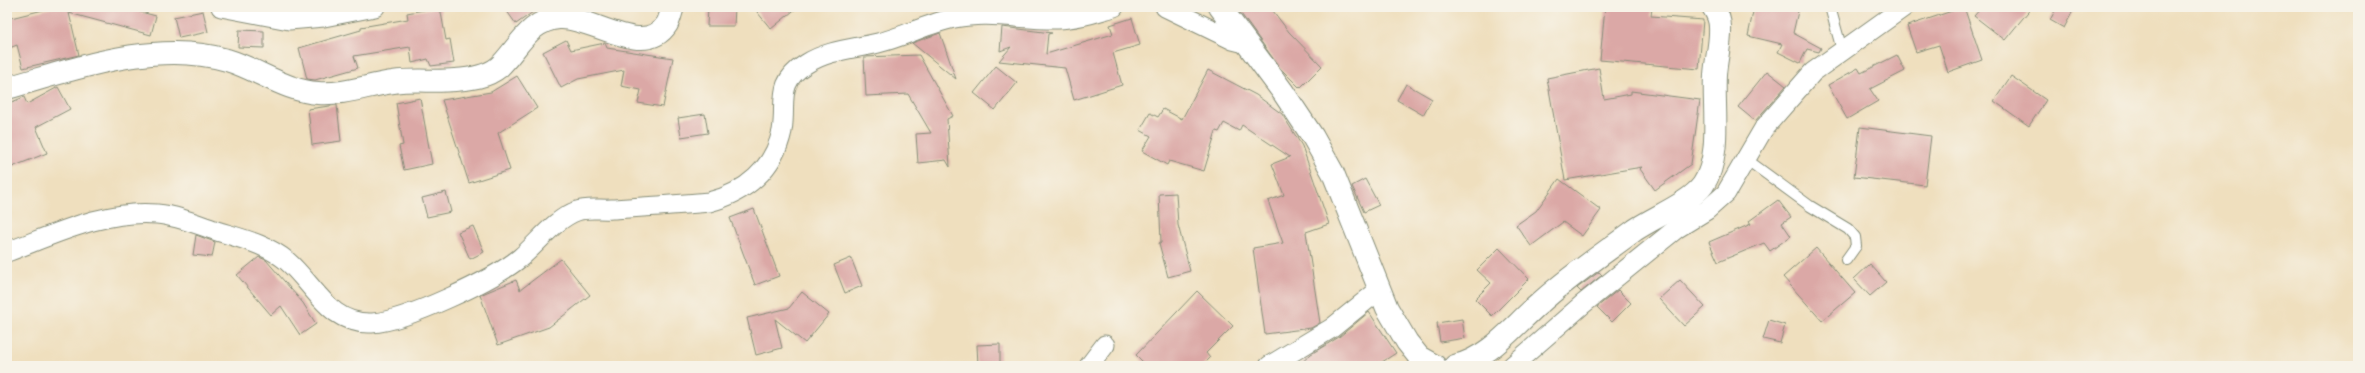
<svg xmlns="http://www.w3.org/2000/svg" width="2365" height="373" viewBox="0 0 2365 373" font-family="'Indie Flower',sans-serif">
<style>
.building{fill:#dba8a6}
.lines{fill:none;stroke-linecap:round;stroke-linejoin:round}
.lane-casing{stroke:#878e79;stroke-width:12}
.street-casing{stroke:#878e79;stroke-width:21}
.secondary-casing{stroke:#878e79;stroke-width:24}
.lane{stroke:#fff;stroke-width:10}
.street{stroke:#fff;stroke-width:19}
.secondary{stroke:#fff;stroke-width:22}
</style>
<rect width="100%" height="100%" fill="#f7f3e8"/>
<filter id="ink" filterUnits="userSpaceOnUse"><feTurbulence type="fractalNoise" baseFrequency=".025" numOctaves="2"/><feDisplacementMap in="SourceGraphic" scale="8" xChannelSelector="R" yChannelSelector="G"/><feConvolveMatrix kernelMatrix="1 2 1 2 8 2 1 2 1" color-interpolation-filters="sRGB"/></filter>
<filter id="wash" filterUnits="userSpaceOnUse"><feTurbulence type="fractalNoise" baseFrequency=".012" numOctaves="4" result="noise"/><feDisplacementMap in="SourceGraphic" scale="16" xChannelSelector="R" yChannelSelector="G"/><feGaussianBlur stdDeviation="0.9" result="paint"/><feColorMatrix in="noise" values="0 0 0 0 0 0 0 0 0 0 0 0 0 0 0 0 0 1.4 0 .05"/><feComposite in="paint" operator="in"/></filter>
<g filter="url(#wash)">
<rect width="100%" height="100%" fill="#efdfbe"/>
<g id="blocks">
<g class="building">
<polygon points="55,7 134,7 133,10 156,16 151,35 69,13 79,55 23,68 17,45 7,49 7,19"/>
<polygon points="440,7 446,40 450,39 454,63 431,66 428,59 412,63 410,47 354,56 358,68 315,80 307,79 299,48 361,30 361,27 408,19 407,13"/>
<polygon points="504,7 540,7 516,24"/>
<polygon points="708,7 735,7 734,26 707,26"/>
<polygon points="753,7 798,7 771,29"/>
<polygon points="1244,7 1270,7 1289,32 1322,66 1300,88 1280,68 1239,11"/>
<polygon points="1605,7 1652,8 1651,16 1703,20 1699,69 1600,60"/>
<polygon points="1754,7 1799,7 1793,33 1821,48 1819,52 1807,49 1800,63 1778,52 1782,44 1748,36"/>
<polygon points="1964,7 1982,60 1948,72 1939,45 1916,52 1907,26"/>
<polygon points="1982,7 2032,7 2005,40 1974,16"/>
<polygon points="2057,7 2075,7 2064,28 2050,20"/>
<polygon points="203,11 208,32 179,38 174,17"/>
<polygon points="1132,18 1140,45 1113,53 1122,85 1074,100 1065,68 999,61 1011,47 1000,51 1002,27 1052,33 1048,34 1046,54 1113,34 1110,25"/>
<polygon points="239,30 264,31 264,48 238,47"/>
<polygon points="940,33 956,79 912,43"/>
<polygon points="566,40 571,50 605,43 607,48 673,58 663,107 638,103 641,90 621,86 624,70 578,79 561,88 543,52"/>
<polygon points="919,55 953,116 947,119 950,167 946,160 918,163 916,134 931,133 908,94 866,96 864,57"/>
<polygon points="1897,55 1905,71 1870,89 1878,101 1847,119 1828,85 1858,68 1861,73"/>
<polygon points="996,66 1017,83 995,110 974,93"/>
<polygon points="1599,68 1604,99 1631,94 1631,91 1700,100 1691,164 1655,190 1640,169 1642,167 1565,180 1547,78"/>
<polygon points="1208,70 1256,95 1282,114 1302,146 1329,224 1306,232 1320,323 1311,328 1265,334 1253,248 1283,243 1268,201 1284,195 1272,164 1290,157 1242,125 1239,131 1224,123 1219,132 1216,131 1204,171 1169,161 1167,165 1142,151 1151,136 1140,130 1150,113 1158,117 1163,109 1182,119"/>
<polygon points="1767,71 1786,86 1755,121 1738,107"/>
<polygon points="517,76 537,108 498,133 510,170 469,183 442,100 491,92"/>
<polygon points="2011,76 2046,100 2029,126 1994,101"/>
<polygon points="1406,84 1432,99 1423,115 1397,100"/>
<polygon points="58,87 70,109 36,127 47,153 7,169 7,104 24,97 27,104"/>
<polygon points="420,98 432,164 404,170 399,146 403,145 396,103"/>
<polygon points="337,105 341,141 312,145 308,109"/>
<polygon points="705,114 708,133 681,137 678,118"/>
<polygon points="1860,127 1931,136 1925,185 1854,177"/>
<polygon points="1365,179 1379,205 1364,212 1352,186"/>
<polygon points="1559,179 1601,210 1582,236 1563,222 1531,246 1516,225 1536,211"/>
<polygon points="446,192 451,212 427,217 422,198"/>
<polygon points="1176,193 1178,225 1190,271 1168,277 1159,243 1161,242 1159,194"/>
<polygon points="1778,200 1791,217 1782,223 1791,236 1770,251 1764,243 1718,262 1709,242 1751,224 1749,221"/>
<polygon points="754,209 779,276 755,285 730,218"/>
<polygon points="473,226 484,252 470,259 458,232"/>
<polygon points="196,235 215,242 212,257 193,255"/>
<polygon points="1499,248 1529,279 1492,316 1475,299 1491,283 1477,270"/>
<polygon points="1816,248 1855,293 1822,321 1783,277"/>
<polygon points="259,257 266,260 303,303 316,324 300,335 281,306 271,315 237,275"/>
<polygon points="851,258 862,286 845,293 834,265"/>
<polygon points="561,259 590,295 549,327 498,345 480,295 516,280 520,290"/>
<polygon points="1870,264 1886,282 1870,296 1854,279"/>
<polygon points="1599,272 1602,275 1581,292 1577,288"/>
<polygon points="1680,280 1705,307 1684,326 1659,299"/>
<polygon points="1618,290 1631,303 1612,322 1597,307"/>
<polygon points="1197,291 1233,326 1206,353 1210,358 1202,366 1147,366 1136,355"/>
<polygon points="802,292 829,314 805,343 775,319 782,348 756,355 747,318 789,308"/>
<polygon points="1369,312 1396,353 1376,366 1298,366 1311,354 1339,337"/>
<polygon points="1462,319 1465,338 1440,342 1437,323"/>
<polygon points="1769,320 1785,325 1780,343 1763,339"/>
<polygon points="1000,344 1000,366 978,366 977,345"/>
</g>
</g>
</g>
<g filter="url(#ink)">
<use href="#blocks" fill-opacity="0" stroke="#878e79" stroke-width="1"/>
<g class="lines">
<defs>
<g id="lane">
<polyline points="1830,7 1842,50"/>
<polyline points="1746,159 1810,206 1848,229 1855,237 1856,246 1846,260"/>
</g>
<g id="street">
<polyline points="221,7 289,20 324,17 375,7"/>
<polyline points="1165,7 1233,40 1249,44"/>
<path d="M7,252C53,235 106,209 157,214C179,216 199,225 220,232C243,239 268,245 287,261C315,285 329,325 372,323C406,321 493,280 520,258C538,243 555,219 577,211C588,207 601,210 612,209C644,207 677,205 709,202C745,193 774,169 782,131C787,102 775,83 806,64C828,50 853,49 878,43C904,37 928,23 955,18C989,11 1024,20 1058,19C1076,19 1096,12 1114,7"/>
<polyline points="1089,366 1105,345"/>
<polyline points="1269,366 1332,328 1379,290"/>
<polyline points="1512,366 1583,304 1676,229 1707,210 1726,193 1764,128 1813,72 1904,7"/>
</g>
<g id="secondary">
<polyline points="1220,7 1283,92 1313,137 1333,173 1387,308 1407,342 1419,357 1435,366"/>
<path d="M7,88C75,69 156,39 227,60C257,69 286,91 318,93C345,95 368,85 393,82C414,79 434,82 455,80C470,79 487,77 499,67C518,49 529,20 559,18C590,15 644,60 667,24C670,19 671,12 673,7"/>
<path d="M1455,366C1491,357 1512,327 1539,304C1568,277 1603,254 1635,230C1654,217 1690,203 1703,185C1722,157 1713,107 1715,75C1716,59 1721,43 1720,27C1720,19 1717,13 1713,7"/>
</g>
</defs>
<use href="#lane" class="lane-casing"/>
<use href="#street" class="street-casing"/>
<use href="#secondary" class="secondary-casing"/>
<use href="#lane" class="lane"/>
<use href="#street" class="street"/>
<use href="#secondary" class="secondary"/>
</g>
</g>
<rect width="2365" height="373" fill="none" stroke="#f7f3e8" stroke-width="24"/>
</svg>
